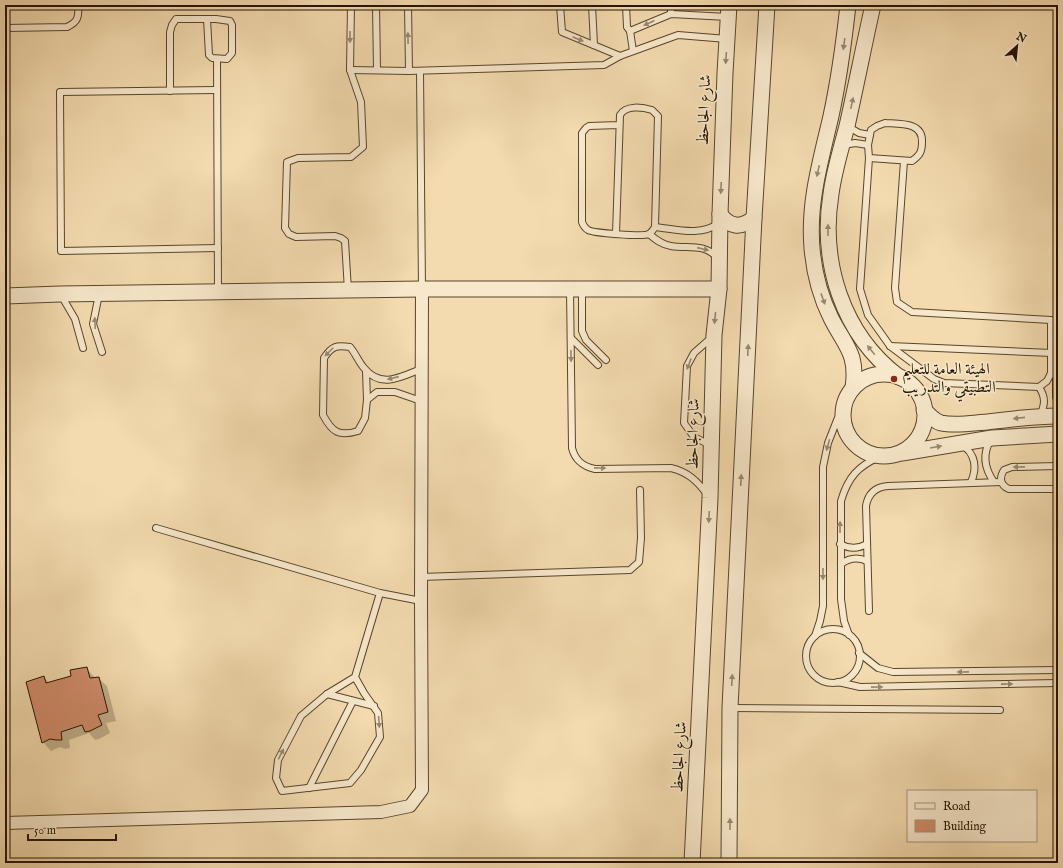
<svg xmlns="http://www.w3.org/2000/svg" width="1063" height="868" viewBox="0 0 1063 868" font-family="'IM FELL English',Amiri,serif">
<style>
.shadow{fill:#0003}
.building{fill:#d18c6c;stroke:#251300}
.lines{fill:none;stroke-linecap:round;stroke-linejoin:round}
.service-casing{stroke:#58452c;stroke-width:8}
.minor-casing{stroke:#58452c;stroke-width:14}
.tertiary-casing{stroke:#58452c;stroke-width:17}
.service{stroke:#f7e8cb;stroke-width:6}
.minor{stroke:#f7e8cb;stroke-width:12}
.tertiary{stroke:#f7e8cb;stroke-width:15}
.oneway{fill:#988870}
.poi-dot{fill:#8f2418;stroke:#f7e8cb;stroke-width:1.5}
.labels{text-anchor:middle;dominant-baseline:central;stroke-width:3;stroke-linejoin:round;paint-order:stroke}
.street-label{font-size:16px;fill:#251300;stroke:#f7e8cb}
.poi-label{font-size:16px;fill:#251300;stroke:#f7e8cb;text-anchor:start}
</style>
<rect width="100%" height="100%" fill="#f3dbaf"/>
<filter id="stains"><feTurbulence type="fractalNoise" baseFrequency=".005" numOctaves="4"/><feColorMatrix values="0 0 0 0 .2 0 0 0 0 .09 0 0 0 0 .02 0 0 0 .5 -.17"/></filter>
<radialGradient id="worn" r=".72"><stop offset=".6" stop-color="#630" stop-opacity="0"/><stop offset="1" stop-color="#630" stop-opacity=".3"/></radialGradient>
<polygon class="shadow" points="86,668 95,678 98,678 107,686 116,721 106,723 110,733 99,739 95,740 89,733 69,740 70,748 65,749 60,747 51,751 43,742 44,677 49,683 72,677"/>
<polygon class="building" points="87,667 90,678 99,677 108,712 98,715 102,725 90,731 85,732 82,725 61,732 62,740 56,740 50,739 42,743 26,682 44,676 46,683 71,676 70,670"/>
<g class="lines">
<defs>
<g id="service">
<polyline points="376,5 377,70"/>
<polyline points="408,5 409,71"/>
<polyline points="560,5 562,32 620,56"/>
<polyline points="592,5 594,45"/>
<polyline points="626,5 627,27 630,31 633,51"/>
<polyline points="671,5 671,14"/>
<polyline points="5,10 6,54 5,56"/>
<polygon points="207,19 216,19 230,21 232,25 232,53 227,59 212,58 209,55"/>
<path d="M5,28L67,27C78,22 79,17 78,5"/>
<polyline points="630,31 671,14 728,17"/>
<polyline points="217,59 218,291"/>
<polyline points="350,70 409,71 604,65 620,56 678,35 727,39"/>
<polyline points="420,71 422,289"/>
<polyline points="216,90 60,92 61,251 218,248"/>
<polyline points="170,91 170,32 172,25 176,19 207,19"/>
<path d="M885,123C900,124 923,122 922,142C922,152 920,155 912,161L869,158L868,145L871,130L877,126Z"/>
<polyline points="847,126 859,133 870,135"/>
<polyline points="844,145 855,143 868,145"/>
<polyline points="869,158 860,289 868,315 890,346 934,379 944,383 1039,387 1047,381 1051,373 1051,320 912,312 897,302 895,288 904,161"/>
<path d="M655,227C676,229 700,237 719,223"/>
<path d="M616,234L620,115C626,105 642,107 652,110L658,116L655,227C653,230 652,232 649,234C643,237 593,233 588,230C585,228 583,225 582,222V133L586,128L589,126L619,125"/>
<path d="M649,234C655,239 662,245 671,246C688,249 703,243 717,257"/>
<path d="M570,289L572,448C575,460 582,466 595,469L671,468C688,472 697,481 707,494"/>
<polyline points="582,289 582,331 586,340 606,360"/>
<polyline points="348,290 345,241 341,238 335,236 296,237 289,234 285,228 287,162 298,158 351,157 363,147 361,102 350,70 351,5"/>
<polyline points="99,294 93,324 102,352"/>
<polyline points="61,295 75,319 83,348"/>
<polyline points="571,338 598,365"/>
<polyline points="890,346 1052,353"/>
<path d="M366,371L367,400L365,418L358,431C339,437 332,432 323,415L324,358C332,346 336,345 350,347C356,354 358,361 364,368C381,389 401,377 421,369"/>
<polyline points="1051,373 1056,376 1056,397 1058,402"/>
<path d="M1039,387C1046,398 1045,404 1040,416"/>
<polyline points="367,400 377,392 395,392 421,401"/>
<path d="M991,439C982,454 984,468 994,482"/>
<polyline points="710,445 694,437 684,423 687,366 694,353 711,338"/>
<path d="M962,445C976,454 977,469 971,482"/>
<path d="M1058,466L1012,467L1004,470C999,478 1000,485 1009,489H1058"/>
<polyline points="156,528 380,593 421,601"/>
<path d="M840,544C849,549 858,549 867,544"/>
<path d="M841,564C849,558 858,557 867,561"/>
<polyline points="421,577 630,570 639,562 641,538 640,490"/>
<path d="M869,611L866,506C868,494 875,487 888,486L1001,482"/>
<circle cx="833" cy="656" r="27"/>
<path d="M849,635L844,621L841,599V501C848,477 858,466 881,456"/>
<polyline points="815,636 820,621 823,606 823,467 828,443 837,420 843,409"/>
<polyline points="859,653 878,668 893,672 1058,670"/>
<polyline points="355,677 364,693 378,713 380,737 361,770 350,783 282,791 276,778 278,760 301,716 327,694 355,677 380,593"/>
<polyline points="838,682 860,687 1058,683"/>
<polyline points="327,694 374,706"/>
<polyline points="730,708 1000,710"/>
<polyline points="309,788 353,701"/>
</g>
<polyline id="minor" points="5,823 381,812 410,806 422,790 421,601 422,289"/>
<g id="tertiary">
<path d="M848,5C844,42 839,79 831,116C821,160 808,202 812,248C814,272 820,296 831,318C845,346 858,353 853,388"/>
<path d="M873,5C864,45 856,86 847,126C841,149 834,171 831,194C820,262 842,334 899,377"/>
<path d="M720,214C729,227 741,229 754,218"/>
<polyline points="5,296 60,294 422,289 719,289"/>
<circle cx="884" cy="415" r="41"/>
<path d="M924,410C929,415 934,421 941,423C955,426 973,423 987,422C1011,419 1034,416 1058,416"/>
<polyline points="902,453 992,438 1058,434"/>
<polyline points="692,863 710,498 714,335 719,289 720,214 725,73 729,5"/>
<polyline points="729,863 730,708 754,218 767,5"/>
</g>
</defs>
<use href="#service" class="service-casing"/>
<use href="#minor" class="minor-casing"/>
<use href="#tertiary" class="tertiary-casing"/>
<use href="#service" class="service"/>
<use href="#minor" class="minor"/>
<use href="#tertiary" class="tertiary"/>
</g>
<defs><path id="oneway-solid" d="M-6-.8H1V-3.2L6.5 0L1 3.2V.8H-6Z"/></defs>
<g class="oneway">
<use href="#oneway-solid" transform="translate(649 23) rotate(156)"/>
<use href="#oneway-solid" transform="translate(350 37) rotate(90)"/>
<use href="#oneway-solid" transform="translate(408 38) rotate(-91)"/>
<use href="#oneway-solid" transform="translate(578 39) rotate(23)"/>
<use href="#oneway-solid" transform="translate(844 44) rotate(98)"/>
<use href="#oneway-solid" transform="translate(726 58) rotate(94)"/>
<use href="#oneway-solid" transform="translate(852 103) rotate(-78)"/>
<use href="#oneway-solid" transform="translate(818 171) rotate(103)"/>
<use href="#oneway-solid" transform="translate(721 188) rotate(92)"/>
<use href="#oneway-solid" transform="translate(828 230) rotate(-90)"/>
<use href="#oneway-solid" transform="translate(703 249) rotate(13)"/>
<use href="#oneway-solid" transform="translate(823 299) rotate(70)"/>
<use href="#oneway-solid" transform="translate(715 318) rotate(96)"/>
<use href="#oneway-solid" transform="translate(95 323) rotate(-92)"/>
<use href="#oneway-solid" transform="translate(748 350) rotate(-87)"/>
<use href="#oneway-solid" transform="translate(871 350) rotate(-129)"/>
<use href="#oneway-solid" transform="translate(329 352) rotate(135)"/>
<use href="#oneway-solid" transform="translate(571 356) rotate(89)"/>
<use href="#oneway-solid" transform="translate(689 364) rotate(111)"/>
<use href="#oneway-solid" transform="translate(393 378) rotate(167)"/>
<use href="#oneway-solid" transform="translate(1019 418) rotate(174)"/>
<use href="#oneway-solid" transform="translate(828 445) rotate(106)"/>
<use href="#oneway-solid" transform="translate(936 447) rotate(-10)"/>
<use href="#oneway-solid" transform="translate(1019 467) rotate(179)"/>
<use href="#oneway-solid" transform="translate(600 468) rotate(1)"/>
<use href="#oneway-solid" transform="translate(741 480) rotate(-87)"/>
<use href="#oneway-solid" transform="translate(709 517) rotate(93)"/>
<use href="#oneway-solid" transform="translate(840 527) rotate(-90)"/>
<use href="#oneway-solid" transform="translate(823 574) rotate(90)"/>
<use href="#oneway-solid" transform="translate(963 672) rotate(179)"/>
<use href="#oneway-solid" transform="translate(732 680) rotate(-87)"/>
<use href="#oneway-solid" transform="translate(1007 684) rotate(-1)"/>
<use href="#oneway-solid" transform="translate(877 687) rotate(-1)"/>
<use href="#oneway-solid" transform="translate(379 722) rotate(86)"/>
<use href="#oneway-solid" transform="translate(281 754) rotate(-63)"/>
<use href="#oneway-solid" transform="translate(730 824) rotate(-90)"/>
</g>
<circle class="poi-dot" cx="894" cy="379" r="4"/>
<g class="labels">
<g class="street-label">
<text transform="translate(705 110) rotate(-88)">شارع الجاحظ</text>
<text transform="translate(694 434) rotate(-89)">شارع الجاحظ</text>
<text transform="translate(680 757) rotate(-87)">شارع الجاحظ</text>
</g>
<g class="poi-label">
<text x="902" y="370">الهيئة العامة للتعليم<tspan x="902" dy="18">التطبيقي والتدريب</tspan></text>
</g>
</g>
<rect width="1063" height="868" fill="none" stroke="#f3dbaf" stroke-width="20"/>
<rect x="6" y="6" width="1051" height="856" fill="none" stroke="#251300" stroke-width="2"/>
<rect x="10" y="10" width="1043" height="848" fill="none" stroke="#251300"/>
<rect x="907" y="790" width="130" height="52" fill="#f7e8cb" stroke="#a3937a"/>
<rect x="915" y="803" width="20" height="6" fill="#f7e8cb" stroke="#a3937a"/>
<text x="943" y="810" font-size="12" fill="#251300">Road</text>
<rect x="915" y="820" width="20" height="12" fill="#d18c6c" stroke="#a3937a"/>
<text x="943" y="830" font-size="12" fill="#251300">Building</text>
<g transform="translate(1017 46) rotate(27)" stroke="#f7e8cb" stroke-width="3" paint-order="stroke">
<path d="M0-3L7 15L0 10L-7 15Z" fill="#251300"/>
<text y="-6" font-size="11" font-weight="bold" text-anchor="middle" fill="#251300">N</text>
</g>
<path d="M28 834v6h88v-6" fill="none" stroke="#251300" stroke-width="2"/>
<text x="34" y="834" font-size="12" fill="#251300" stroke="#f7e8cb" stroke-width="3" paint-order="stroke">50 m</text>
<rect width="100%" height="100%" filter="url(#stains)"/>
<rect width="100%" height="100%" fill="url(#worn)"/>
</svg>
